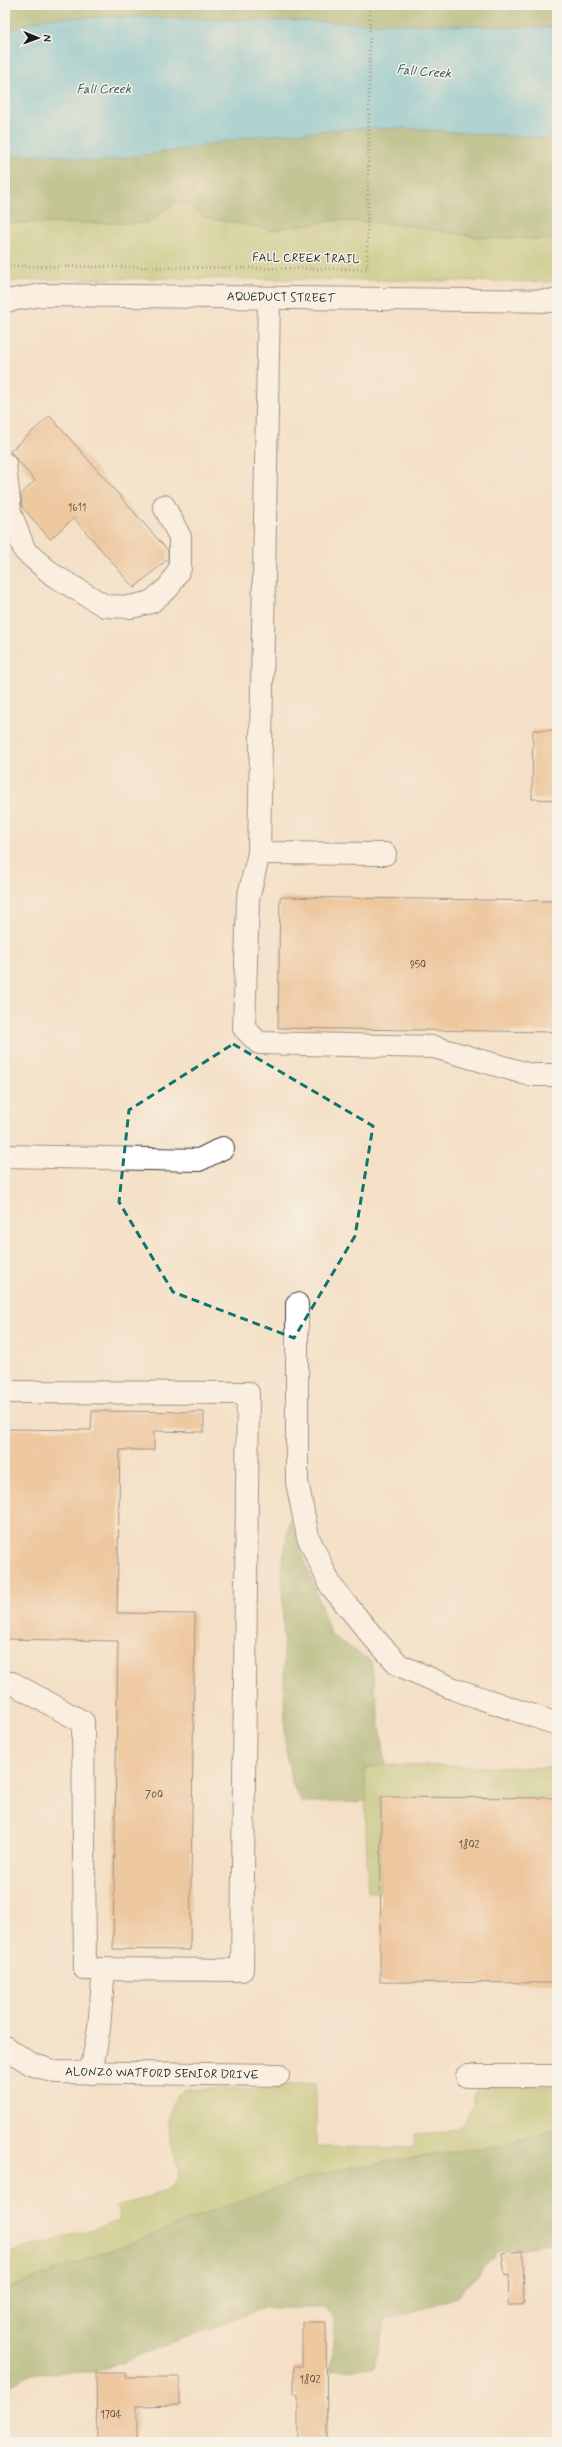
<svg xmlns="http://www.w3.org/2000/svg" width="562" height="2447" viewBox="0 0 562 2447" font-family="Mynerve,sans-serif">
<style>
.green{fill:#a9bd61;stroke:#626c3e}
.forest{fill:#86a457;stroke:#51603a}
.water{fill:#5dc2db;stroke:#3c6f7c}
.building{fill:#e5a86d}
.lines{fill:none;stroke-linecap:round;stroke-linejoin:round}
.minor-casing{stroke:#3c3936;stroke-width:24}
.path{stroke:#3c3936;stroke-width:2.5;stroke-dasharray:1 3;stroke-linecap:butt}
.minor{stroke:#fff;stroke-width:22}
.marked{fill:none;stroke:#0f766e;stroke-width:3;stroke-dasharray:8 5;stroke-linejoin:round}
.labels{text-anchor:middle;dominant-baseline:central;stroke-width:3;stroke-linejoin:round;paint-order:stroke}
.number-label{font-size:10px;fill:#4e3f30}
.street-label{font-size:12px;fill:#1c1c1c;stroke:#f7f3e8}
.water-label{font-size:13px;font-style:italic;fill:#33565f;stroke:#f7f3e8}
</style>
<rect width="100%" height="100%" fill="#f7f3e8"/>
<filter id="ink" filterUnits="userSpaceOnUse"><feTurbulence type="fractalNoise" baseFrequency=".025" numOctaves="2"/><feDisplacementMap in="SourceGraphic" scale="8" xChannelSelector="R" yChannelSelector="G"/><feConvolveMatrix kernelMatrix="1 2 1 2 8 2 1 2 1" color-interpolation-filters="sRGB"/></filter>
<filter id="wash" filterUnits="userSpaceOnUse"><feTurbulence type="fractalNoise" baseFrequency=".012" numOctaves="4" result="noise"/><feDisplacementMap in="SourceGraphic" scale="16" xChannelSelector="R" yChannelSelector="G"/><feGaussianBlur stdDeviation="0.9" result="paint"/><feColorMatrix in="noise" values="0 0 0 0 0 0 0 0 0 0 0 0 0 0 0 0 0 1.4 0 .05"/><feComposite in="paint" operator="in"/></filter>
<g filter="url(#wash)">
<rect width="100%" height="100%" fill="#f4e0c7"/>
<g class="green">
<polygon points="176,202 191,206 204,217 272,230 335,220 399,224 478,237 557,240 557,282 163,278 21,280 5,284 5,223 148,223"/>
<polygon points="386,1765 557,1768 557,1798 381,1797 380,1892 368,1892 364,1768"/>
<path d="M316,2083V2147L414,2148L415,2134L448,2132L464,2125L473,2103L476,2089L482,2087L557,2086V2128L502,2145L352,2167L5,2290V2254L120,2221L116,2206C131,2202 171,2194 178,2179C183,2168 163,2135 171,2110C175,2099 177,2095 186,2089H277L278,2085Z"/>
</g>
<g class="forest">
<polygon points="5,5 557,5 557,28 139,17 45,18 5,32"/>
<polygon points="403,128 557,139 557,240 478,237 399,224 335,220 272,230 204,217 191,206 176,202 148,223 5,223 5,156 51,154 97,162 192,148 253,136 346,129"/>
<polygon points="290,1518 331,1635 371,1661 386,1765 364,1768 367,1800 360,1802 302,1803 291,1782 285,1742 282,1562"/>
<polygon points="557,2128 557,2243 497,2252 457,2297 385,2321 374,2368 330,2371 335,2319 323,2308 264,2308 95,2372 33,2373 5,2387 5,2290 243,2200 311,2177 352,2167 502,2145"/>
</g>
<polygon class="water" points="139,17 557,28 557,139 403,128 346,129 253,136 192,148 97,162 51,154 5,156 5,32 45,18"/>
<g id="blocks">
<g class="building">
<polygon points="50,416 168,551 168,559 134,588 74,518 50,539 22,507 21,494 35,481 10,451"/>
<polygon points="533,730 557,730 557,800 532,799"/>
<polygon points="280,897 557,901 557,1032 278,1028"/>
<polygon points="92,1411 204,1412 204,1432 154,1431 154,1450 120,1450 117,1613 195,1614 190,1950 113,1949 118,1641 5,1639 5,1429 91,1430"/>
<polygon points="381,1797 557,1798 557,1983 380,1982"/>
<polygon points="523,2251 524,2305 508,2305 509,2275 505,2276 502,2253"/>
<polygon points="302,2322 326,2322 327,2442 298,2442 298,2395 294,2395 294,2366 302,2366"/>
<polygon points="96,2373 126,2373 126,2377 180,2377 180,2405 137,2406 137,2440 97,2442"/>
</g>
</g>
</g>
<g filter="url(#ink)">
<use href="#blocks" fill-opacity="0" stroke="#3c3936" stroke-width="1"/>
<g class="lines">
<defs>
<g id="minor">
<polyline points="269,298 259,853 385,854"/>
<polyline points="5,301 42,295 557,301"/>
<polyline points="5,464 10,512 25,551 53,575 105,606 131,607 151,602 169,587 180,568 180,537 164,506"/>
<polyline points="259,853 248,899 244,1028 259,1043 434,1047 531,1075 557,1075"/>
<polyline points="5,1156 199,1160 223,1148"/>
<polyline points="297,1304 297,1482 308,1537 331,1586 373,1637 399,1665 454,1689 557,1724"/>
<polyline points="5,1392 248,1393 242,1970 85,1969 83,1722 12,1683 5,1683"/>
<polyline points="5,2047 31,2064 56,2072 278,2075"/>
<polyline points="91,2073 99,2028 104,1969"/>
<polyline points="467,2076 557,2076"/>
</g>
</defs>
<use href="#minor" class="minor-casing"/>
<polyline class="path" points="5,266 367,269 370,5"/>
<use href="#minor" class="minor"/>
</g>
</g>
<path d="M0 0H562V2447H0ZM233,1044L373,1126L355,1236L294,1338L173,1292L119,1202L129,1110Z" fill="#f4e0c7" fill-opacity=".55" fill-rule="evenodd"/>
<path class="marked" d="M233,1044L373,1126L355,1236L294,1338L173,1292L119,1202L129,1110Z"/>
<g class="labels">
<g class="number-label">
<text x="77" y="508">1611</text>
<text x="418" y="965">950</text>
<text x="154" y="1795">700</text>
<text x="469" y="1845">1802</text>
<text x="310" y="2380">1802</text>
<text x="111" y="2415">1704</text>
</g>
<g class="street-label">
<text transform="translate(306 259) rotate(1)">FALL CREEK TRAIL</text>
<text transform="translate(281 298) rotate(1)">AQUEDUCT STREET</text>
<text transform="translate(162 2074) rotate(1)">ALONZO WATFORD SENIOR DRIVE</text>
</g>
<g class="water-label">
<text transform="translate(424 72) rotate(5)">Fall Creek</text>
<text x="104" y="89">Fall Creek</text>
</g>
</g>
<rect width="562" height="2447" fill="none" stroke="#f7f3e8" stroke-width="20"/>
<g transform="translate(38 38) rotate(91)" stroke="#f7f3e8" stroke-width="3" paint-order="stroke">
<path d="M0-3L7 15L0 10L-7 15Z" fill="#1c1c1c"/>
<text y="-6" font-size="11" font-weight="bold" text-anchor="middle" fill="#1c1c1c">N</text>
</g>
</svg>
